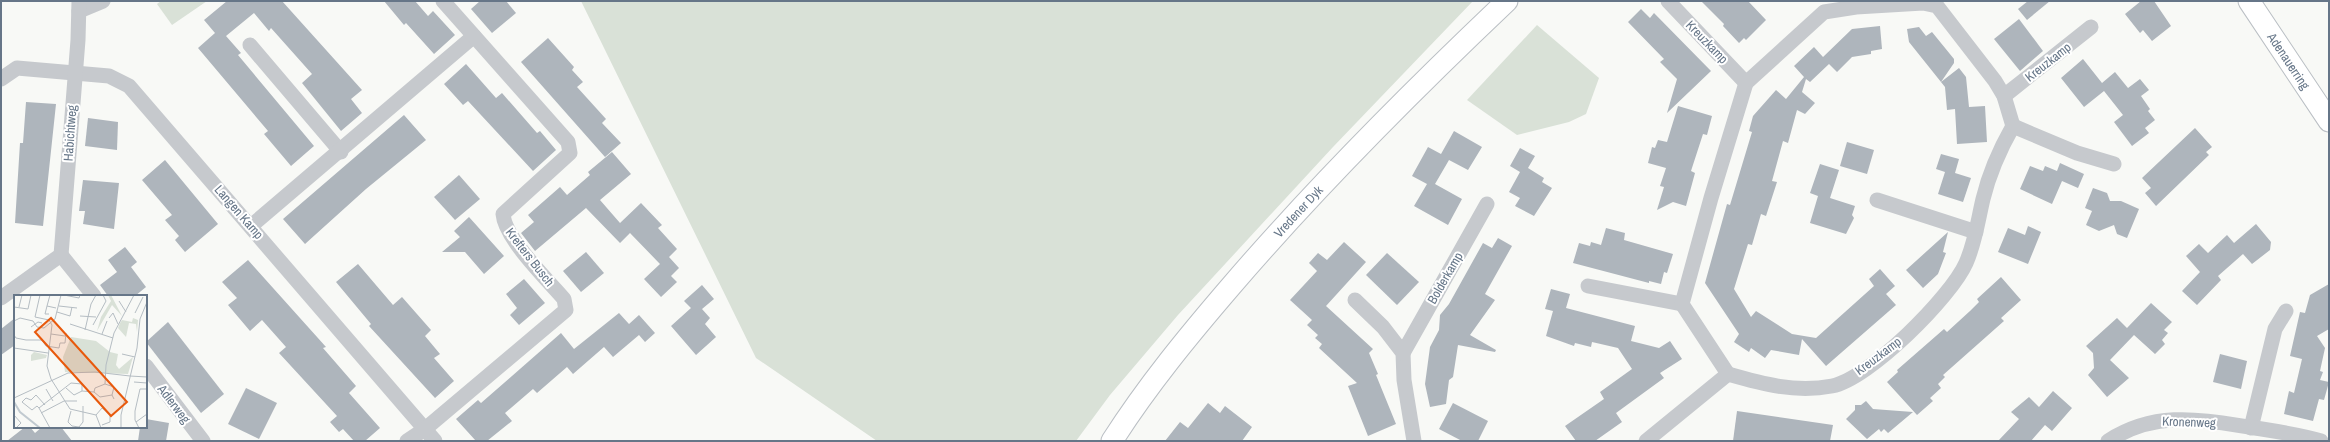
<svg xmlns="http://www.w3.org/2000/svg" width="2330" height="442" viewBox="0 0 2330 442" font-family="'Archivo Narrow',sans-serif">
<style>
.green{fill:#d9e1d7}
.building{fill:#aeb5bc}
.lines{fill:none;stroke-linecap:round;stroke-linejoin:round}
.secondary-casing{stroke:#babfc4;stroke-width:23}
.minor{stroke:#c6c9cd;stroke-width:15}
.secondary{stroke:#fff;stroke-width:21}
.labels{text-anchor:middle;dominant-baseline:central;stroke-width:4;stroke-linejoin:round;paint-order:stroke}
.street-label{font-size:13px;fill:#667688;stroke:#fff}
.inset-river{fill:none;stroke:#c1cad0;stroke-width:2}
.inset-road{fill:none;stroke:#b5bdc3;stroke-width:1}
.view{fill:#e8590c;fill-opacity:0.15;stroke:#e8590c;stroke-width:2}
.inset-edge{fill:none;stroke:#667688;stroke-width:2}
</style>
<rect width="100%" height="100%" fill="#f8f9f6"/>
<g class="green">
<polygon points="161,1 207,1 172,25 157,4"/>
<polygon points="581,1 1473,1 1333,147 1178,315 1110,395 1076,441 877,441 756,358"/>
<polygon points="1537,25 1599,78 1586,114 1569,122 1517,135 1467,100"/>
</g>
<g class="building">
<polygon points="227,1 282,1 362,90 351,99 362,113 341,131 302,83 312,74 271,28 269,31 254,13 226,36 241,53 238,55 314,146 291,166 264,134 268,131 198,48 215,33 204,20"/>
<polygon points="384,1 415,1 428,16 433,11 455,35 434,54 406,23 404,25"/>
<polygon points="480,1 506,1 516,13 492,33 471,9"/>
<polygon points="1701,1 1748,1 1766,20 1746,40 1744,38 1739,43 1723,26 1724,24"/>
<polygon points="2028,1 2050,1 2027,20 2018,9"/>
<polygon points="2141,1 2154,1 2171,26 2152,41 2143,30 2140,33 2125,14"/>
<polygon points="1641,9 1650,18 1654,13 1711,71 1667,113 1677,79 1660,62 1664,59 1628,22"/>
<polygon points="2019,19 2043,51 2020,71 1994,39"/>
<polygon points="1880,26 1882,49 1871,51 1871,54 1852,57 1837,72 1829,64 1810,82 1806,79 1802,92 1815,103 1805,114 1797,110 1788,143 1783,141 1772,181 1777,182 1766,216 1761,214 1752,245 1748,244 1734,289 1751,317 1756,311 1792,334 1816,338 1874,286 1869,279 1880,269 1895,286 1886,294 1896,305 1826,366 1802,339 1799,355 1771,350 1765,358 1751,348 1749,352 1734,342 1739,334 1705,283 1727,204 1730,205 1752,132 1749,131 1753,116 1776,90 1786,99 1804,77 1794,66 1814,47 1823,57 1852,29"/>
<polygon points="1919,27 1926,36 1932,32 1954,59 1954,63 1941,82 1959,68 1966,77 1969,107 1985,106 1987,142 1957,144 1955,109 1947,110 1945,87 1909,42 1907,29"/>
<polygon points="548,38 574,67 572,70 583,82 577,87 606,119 602,123 621,143 605,157 521,62"/>
<polygon points="2083,59 2102,83 2115,72 2128,88 2140,79 2149,90 2141,96 2150,109 2148,111 2155,120 2145,128 2149,133 2132,146 2114,122 2123,115 2104,91 2084,107 2061,78"/>
<polygon points="466,64 496,98 502,93 537,133 540,131 556,150 533,171 468,101 463,105 444,84"/>
<polygon points="26,102 56,104 43,226 15,223 20,143 23,143"/>
<polygon points="1678,106 1712,116 1707,135 1703,134 1691,171 1695,173 1686,206 1673,202 1657,210 1664,187 1660,186 1666,168 1648,163 1652,147 1655,148 1658,140 1667,142"/>
<polygon points="404,115 426,140 366,189 305,244 283,219"/>
<polygon points="88,118 118,122 117,150 85,146"/>
<polygon points="2195,128 2212,147 2206,152 2209,155 2156,206 2145,193 2151,188 2142,178"/>
<polygon points="1454,131 1482,147 1468,170 1449,160 1435,184 1462,199 1448,225 1414,206 1427,184 1412,176 1428,147 1441,154"/>
<polygon points="1847,142 1874,150 1867,174 1840,166"/>
<polygon points="1520,148 1535,156 1528,168 1544,178 1542,182 1552,188 1534,216 1515,206 1520,198 1509,192 1520,172 1510,166"/>
<polygon points="612,152 631,174 600,200 620,223 641,203 662,225 658,228 677,249 669,257 679,268 671,276 677,282 661,297 644,279 660,264 630,233 620,243 586,208 535,251 521,233 534,222 528,215 560,187 567,195 590,175 588,172"/>
<polygon points="1941,154 1959,159 1955,173 1971,178 1963,202 1938,194 1945,172 1936,169"/>
<polygon points="165,160 218,224 185,252 175,240 179,236 165,220 172,215 142,180"/>
<polygon points="2060,163 2084,174 2078,188 2062,181 2052,204 2020,189 2030,166 2043,171 2045,166 2057,171"/>
<polygon points="1820,164 1839,170 1830,198 1855,206 1852,215 1854,218 1846,234 1810,223 1818,196 1810,193"/>
<polygon points="459,175 480,199 455,220 434,197"/>
<polygon points="83,180 119,183 114,229 83,224 85,211 79,211"/>
<polygon points="2093,188 2107,193 2110,201 2121,201 2139,209 2127,238 2117,234 2114,225 2099,231 2086,225 2092,211 2085,208"/>
<polygon points="469,217 504,256 484,274 465,252 442,252 460,237 454,231"/>
<polygon points="2256,224 2271,242 2270,250 2252,264 2243,254 2218,276 2221,280 2197,305 2182,291 2200,272 2186,256 2199,244 2208,253 2227,235 2234,243"/>
<polygon points="2028,226 2041,232 2028,264 1998,252 2008,228 2025,235"/>
<polygon points="1606,228 1625,233 1624,240 1673,254 1667,273 1664,272 1661,284 1649,281 1649,283 1573,263 1579,243 1590,246 1591,242 1601,245"/>
<polygon points="1948,232 1943,252 1946,253 1938,274 1923,288 1906,270"/>
<polygon points="1498,238 1512,246 1485,294 1495,300 1470,335 1496,350 1495,352 1458,345 1453,377 1449,380 1446,404 1430,407 1425,384 1430,347 1439,330 1440,315 1449,304 1483,243 1492,248"/>
<polygon points="1344,242 1366,262 1326,306 1373,349 1369,353 1378,374 1376,375 1396,424 1368,436 1348,386 1357,383 1319,348 1322,344 1315,338 1318,335 1307,325 1312,320 1290,300 1317,271 1309,263 1318,253 1327,260"/>
<polygon points="125,247 137,262 131,267 146,287 135,296 108,296 100,285 117,272 108,260"/>
<polygon points="586,252 604,273 581,292 563,271"/>
<polygon points="1387,253 1419,282 1397,305 1366,275"/>
<polygon points="248,260 326,347 323,348 356,386 349,393 380,428 365,441 354,441 343,429 339,432 330,422 337,416 279,353 286,347 262,320 250,331 228,305 237,298 222,282"/>
<polygon points="358,264 393,305 402,297 431,330 425,336 440,354 434,358 454,381 435,398 369,326 371,324 336,282"/>
<polygon points="2001,277 2021,300 2001,318 2004,321 1943,375 1945,377 1938,384 1941,388 1930,398 1933,401 1917,415 1887,382 1898,372 1897,370 1944,329 1947,332 1970,311 1979,302 1977,299"/>
<polygon points="524,279 545,303 519,325 510,315 517,308 506,294"/>
<polygon points="2329,284 2329,329 2317,336 2325,348 2320,371 2323,372 2320,380 2329,382 2324,400 2319,399 2313,421 2284,414 2289,391 2294,393 2302,359 2290,356 2300,312 2305,313 2310,295"/>
<polygon points="702,285 714,299 702,309 710,318 705,324 716,337 696,355 671,326 691,308 684,301"/>
<polygon points="1551,289 1570,294 1566,308 1635,326 1631,341 1659,348 1670,341 1682,359 1660,373 1664,378 1616,413 1622,422 1595,441 1576,441 1565,426 1604,399 1600,392 1632,369 1618,348 1592,342 1591,347 1575,343 1574,346 1546,336 1553,311 1545,309"/>
<polygon points="2151,303 2172,322 2164,330 2168,333 2162,340 2165,344 2155,354 2134,335 2110,360 2129,378 2107,397 2088,375 2094,368 2093,353 2086,346 2117,318 2127,328"/>
<polygon points="619,313 629,324 639,315 655,333 645,342 639,335 613,357 604,347 573,374 567,367 537,393 533,389 505,413 512,421 487,441 476,441 456,419 478,400 481,403 561,333 574,349"/>
<polygon points="15,318 15,345 1,355 1,329"/>
<polygon points="168,322 224,394 201,413 146,342"/>
<polygon points="2220,354 2247,361 2241,389 2213,382"/>
<polygon points="246,388 277,403 259,439 228,424"/>
<polygon points="2053,391 2072,408 2052,431 2045,425 2031,441 1998,441 2019,419 2011,412 2029,397 2039,407"/>
<polygon points="1866,401 1873,409 1913,412 1888,433 1884,429 1881,432 1879,429 1867,439 1846,419 1855,410 1855,405 1861,405"/>
<polygon points="1208,403 1220,413 1225,406 1252,427 1242,441 1165,441 1180,422 1188,428"/>
<polygon points="1453,403 1488,421 1478,441 1462,441 1439,429"/>
<polygon points="1737,411 1833,425 1830,441 1733,441"/>
<polygon points="146,419 169,423 166,441 138,441 140,427 146,427"/>
<polygon points="25,427 30,427 35,433 42,427 61,427 72,441 7,441"/>
</g>
<g class="lines">
<defs>
<g id="secondary">
<path id="s1" d="M2249,1L2329,121"/>
<path id="s2" d="M1112,441C1147,386 1189,335 1232,285C1318,185 1411,92 1507,1"/>
</g>
</defs>
<use href="#secondary" class="secondary-casing"/>
<g class="minor">
<polyline points="1668,1 1746,83 1824,12 1856,7 1923,3 1937,6 1995,81 2004,96 2013,126"/>
<polyline points="79,11 103,1"/>
<polyline points="250,45 341,152"/>
<polyline points="1,79 17,68 109,76 129,86 435,441"/>
<polyline points="2004,96 2091,27"/>
<polyline points="1877,200 1976,232"/>
<polyline points="251,226 474,36"/>
<polyline points="61,255 94,296"/>
<polyline points="1588,286 1682,304"/>
<polyline points="1,298 61,255 78,40 79,1"/>
<polyline points="1355,300 1383,327 1403,353 1404,380 1414,441"/>
<polyline points="1403,353 1487,204"/>
<polyline points="146,366 203,441"/>
<polyline points="1728,374 1682,304 1711,198 1746,83"/>
<polyline points="2251,428 2275,329 2286,311"/>
<path d="M407,441L425,429L566,310L564,299C547,279 505,239 503,214L570,153L568,142L443,1"/>
<path d="M1646,441L1728,374C1763,384 1795,393 1832,386C1869,379 1951,297 1966,263C1975,243 1978,220 1983,199C1989,174 2000,149 2013,126L2077,153L2114,164"/>
<path d="M2108,441C2155,411 2197,419 2249,427C2274,431 2297,434 2321,441"/>
</g>
<use href="#secondary" class="secondary"/>
</g>
<g class="labels">
<g class="street-label">
<text transform="translate(1707 42) rotate(46)">Kreuzkamp</text>
<text stroke="none"><textPath href="#s1" startOffset="72">Adenauerring</textPath></text>
<text transform="translate(2048 62) rotate(-38)">Kreuzkamp</text>
<text transform="translate(70 133) rotate(-86)">Habichtweg</text>
<text stroke="none"><textPath href="#s2" startOffset="296">Vredener Dyk</textPath></text>
<text transform="translate(239 212) rotate(49)">Langen Kamp</text>
<text transform="translate(530 257) rotate(52)">Krefters Busch</text>
<text transform="translate(1445 278) rotate(-60)">Bolderkamp</text>
<text transform="translate(1878 356) rotate(-37)">Kreuzkamp</text>
<text transform="translate(174 404) rotate(53)">Adlerweg</text>
<text transform="translate(2189 422) rotate(2)">Kronenweg</text>
</g>
</g>
<g transform="translate(14 295)">
<rect width="133" height="133" fill="#f8f9f6"/>
<path d="M94,0H97L108,21L98,10L83,36L87,22L97,6ZM119,23L124,25L123,37L122,29L115,28L112,42L104,33L106,28L108,25L118,27ZM57,42L82,46L96,57L104,59L102,70L105,74L119,62L114,79L51,77L49,62ZM20,57L33,60L32,63L17,66V60Z" fill="#d9e1d7"/>
<path class="inset-river" d="M0,107L6,117L26,133"/>
<path class="inset-road" d="M26,0L21,22L35,25L38,30L33,71L37,84L56,114L82,120L87,133M36,0L33,11L42,13M50,0L65,3L66,0M105,6L112,17M33,11L31,19H35M45,11L63,13M0,12L14,14L17,0M5,12L8,0M43,17L56,21L58,12M121,18L129,2M66,21L82,22M95,23L99,18L104,29M0,26L6,23L19,26L23,32L30,33L41,24L47,0M56,29L99,43M79,30L92,6L89,0M17,32L24,27L28,28M71,35L77,9L82,0M37,39L51,41M88,39L93,26M0,40L2,43L12,45H28L32,51L45,53L46,48H51L52,38M0,53L34,58M108,59L121,62M116,81L133,82M120,87L133,88M52,93L60,100L68,96L80,97L86,102L98,100L100,104M32,94L39,106M80,97L81,93L91,89M98,100L100,92L91,89L92,70L100,38L120,0M0,103L54,78L81,77L116,81M25,113L57,88L68,89V96M25,113L23,111L18,115L8,107L12,103L17,105L22,100L31,110M25,113L36,133M57,116L54,127L58,131L65,132L69,127V111M27,118L50,106H63M0,120L7,128L2,133M82,120L88,113L96,120V127L88,130M122,127L133,119M107,133V120L123,53L126,24L133,7M125,133L121,125V116L126,94H133"/>
<path class="view" d="M37,23L113,107L97,121L21,37Z"/>
<rect width="133" height="133" class="inset-edge"/>
</g>
<rect width="2330" height="442" fill="none" stroke="#667688" stroke-width="4"/>
</svg>
